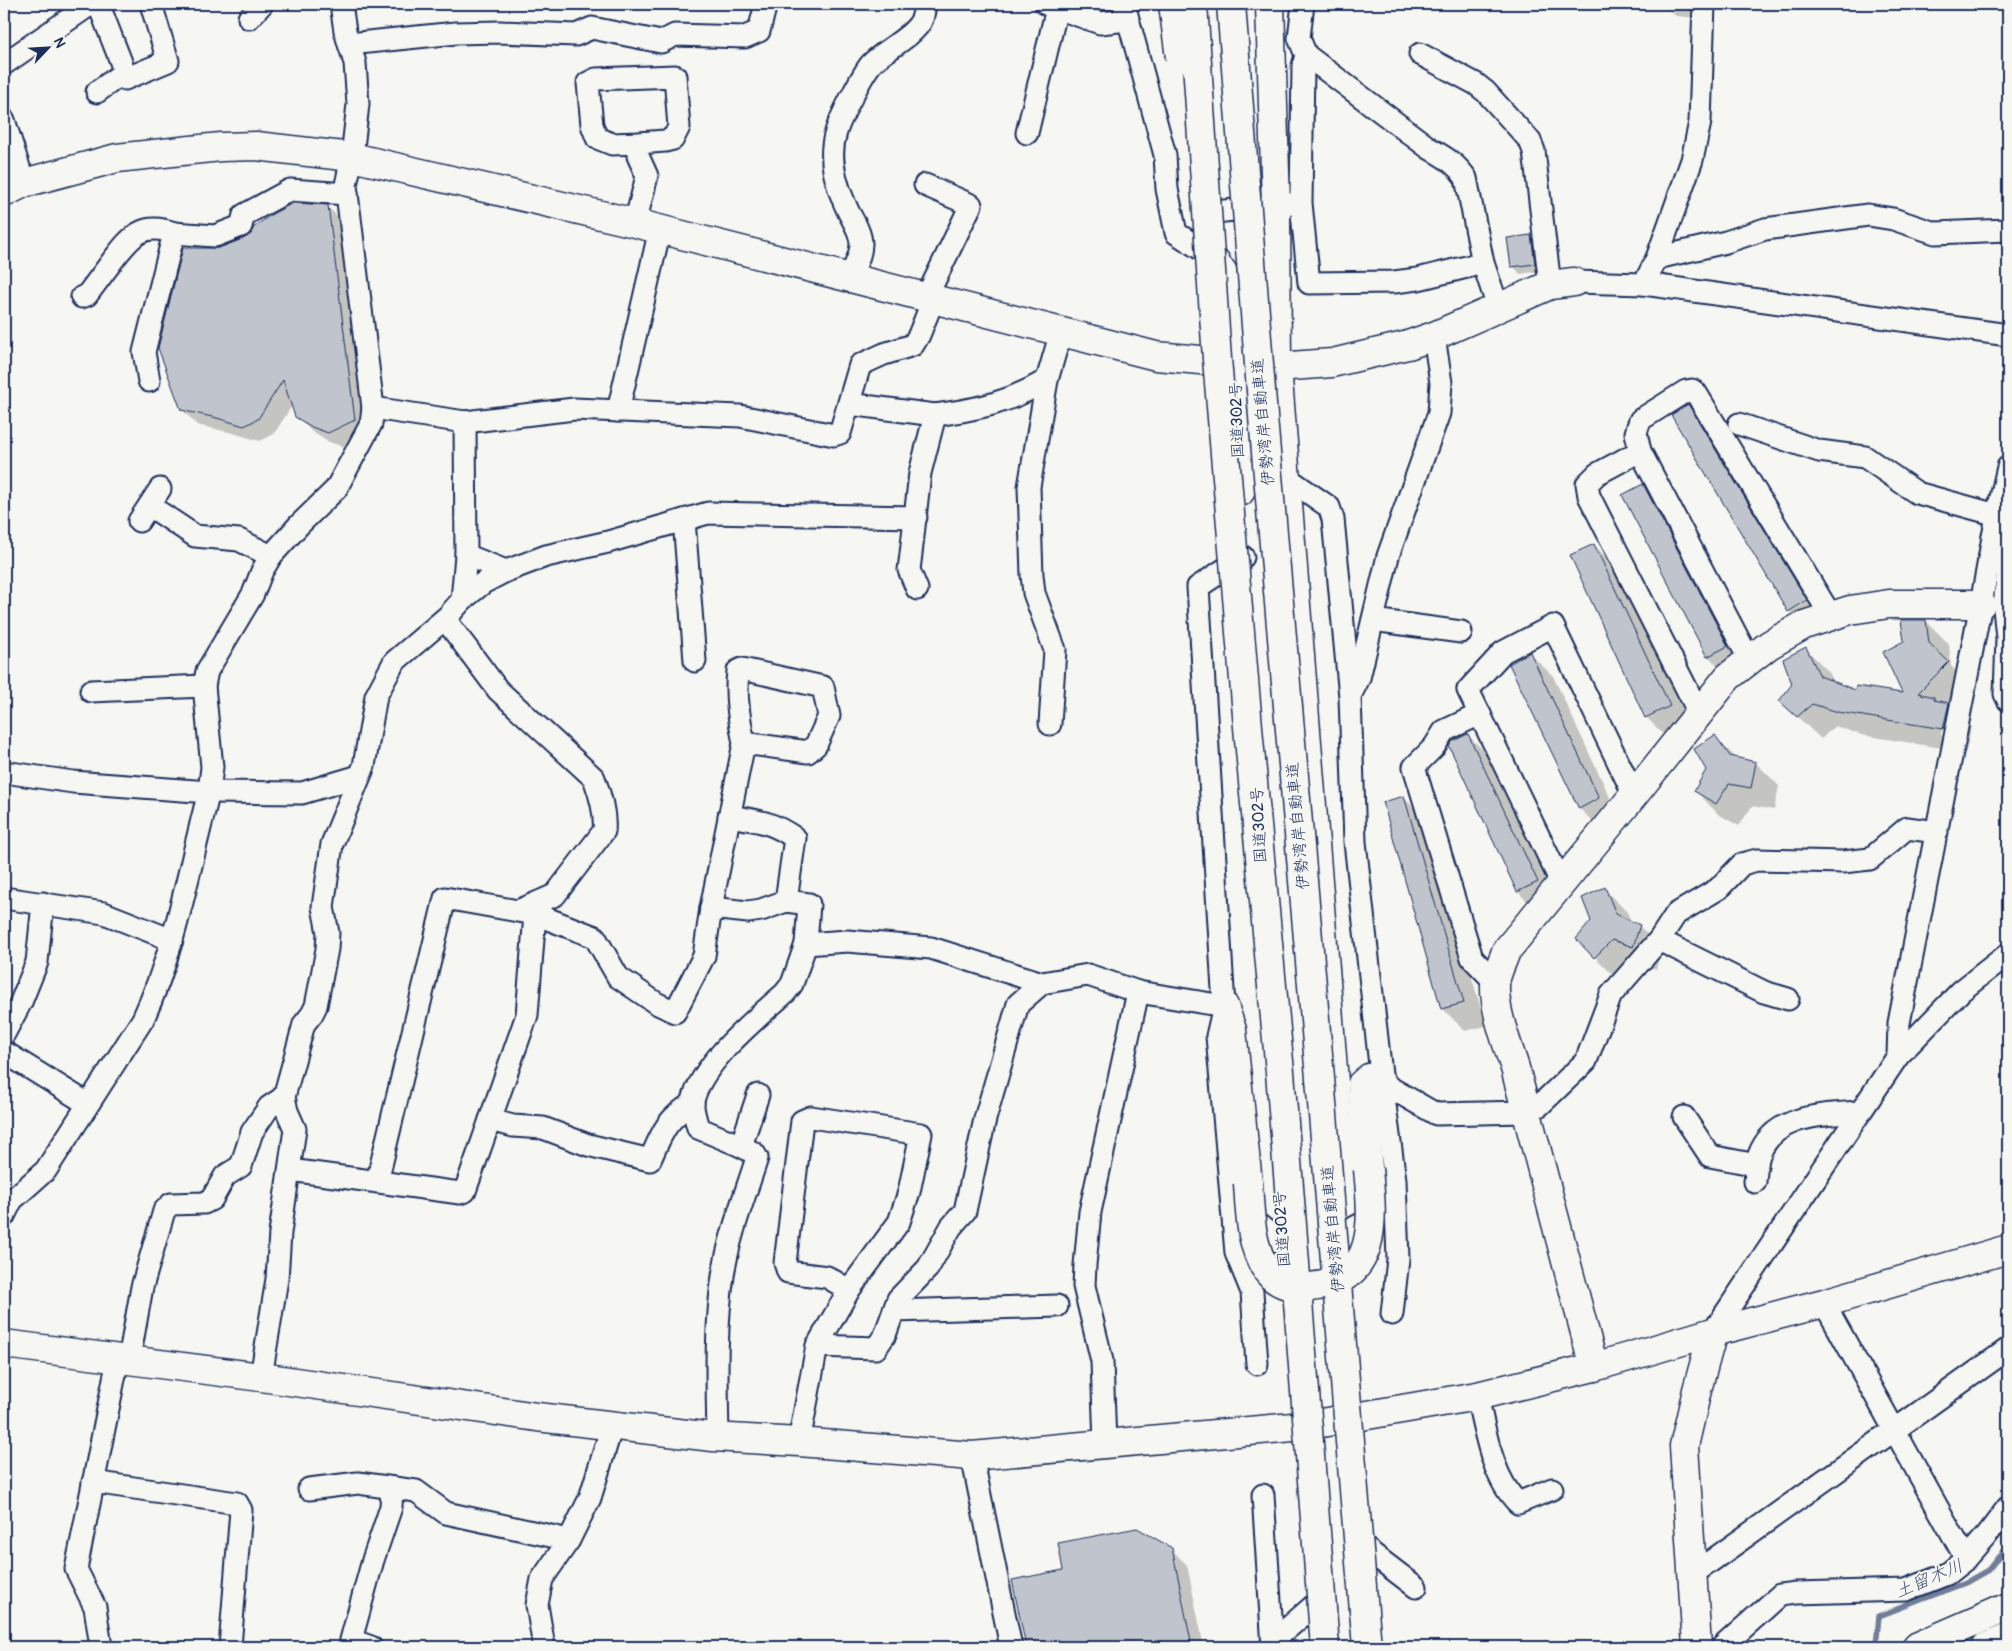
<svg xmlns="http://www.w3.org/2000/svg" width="2012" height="1651" viewBox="0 0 2012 1651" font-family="Pangolin,'Klee One',sans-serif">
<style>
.shadow{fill:#0003;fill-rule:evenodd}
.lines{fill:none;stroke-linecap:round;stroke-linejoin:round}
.stream{stroke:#717e99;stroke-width:5.5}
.building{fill:#c0c4cd;stroke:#1b2f5e}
.minor-casing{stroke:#1b2f5e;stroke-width:25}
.tertiary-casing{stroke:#1b2f5e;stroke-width:31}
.primary-casing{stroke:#1b2f5e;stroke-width:31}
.trunk-casing{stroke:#1b2f5e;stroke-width:31}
.minor{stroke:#f6f6f2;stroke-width:21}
.tertiary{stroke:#f6f6f2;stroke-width:28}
.primary{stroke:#f6f6f2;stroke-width:28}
.trunk{stroke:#f6f6f2;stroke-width:28}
.tertiary-bridge-casing{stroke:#1b2f5e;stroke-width:31;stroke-linecap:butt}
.motorway-bridge-casing{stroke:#1b2f5e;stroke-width:31;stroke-linecap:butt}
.tertiary-bridge{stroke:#f6f6f2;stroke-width:28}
.motorway-bridge{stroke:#f6f6f2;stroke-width:28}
.labels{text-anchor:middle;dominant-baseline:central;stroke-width:4;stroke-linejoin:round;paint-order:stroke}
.street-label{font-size:16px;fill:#1b2f5e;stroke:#f6f6f2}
.water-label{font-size:18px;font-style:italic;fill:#46567b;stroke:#f6f6f2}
</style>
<rect width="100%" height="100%" fill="#f6f6f2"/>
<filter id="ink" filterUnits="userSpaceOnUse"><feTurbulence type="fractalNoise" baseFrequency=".02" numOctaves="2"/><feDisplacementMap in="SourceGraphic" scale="10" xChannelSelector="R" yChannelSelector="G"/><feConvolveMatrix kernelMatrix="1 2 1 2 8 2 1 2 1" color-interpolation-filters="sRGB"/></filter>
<g filter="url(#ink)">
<g class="shadow">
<polygon points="1669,4 1700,4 1698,18 1676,16 1668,9"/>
<polygon points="327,206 343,222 370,435 344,447 329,442 312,432 297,416 293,404 274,434 260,441 233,433 197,425 182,409 219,249"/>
<polygon points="1531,236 1538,243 1542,271 1520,274 1513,266"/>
<polygon points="1688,406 1711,429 1829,624 1812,634 1789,611"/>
<polygon points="1643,486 1666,509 1750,669 1731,679 1708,656"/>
<polygon points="1594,545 1617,568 1692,730 1669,740 1646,717 1572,556"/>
<path d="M1926,621L1949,644L1951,666L1971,686L1950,706L1971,727L1966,752L1862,735L1835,726L1821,739L1781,701L1794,684L1806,649L1829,672L1834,683L1856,692L1904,694L1905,642ZM1945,716H1947L1943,736L1941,735Z"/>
<polygon points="1530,654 1553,676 1621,821 1603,832 1580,809"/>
<polygon points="1468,735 1491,758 1560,905 1541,915 1518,892 1451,746"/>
<polygon points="1715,737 1737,759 1756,763 1779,786 1774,810 1752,806 1739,826 1718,814 1696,791 1708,770"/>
<polygon points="1403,797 1426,820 1486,1026 1465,1031 1442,1008"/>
<polygon points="1604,889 1627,912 1632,923 1639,926 1662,949 1656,969 1635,962 1618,980 1577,939 1592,921"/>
<polygon points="1171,1549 1187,1565 1204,1647 1027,1647 1014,1581"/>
</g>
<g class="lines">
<polyline class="stream" points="1876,1646 1879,1616 1965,1583 1988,1570 2008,1545"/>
</g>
<g class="building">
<polygon points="293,203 328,205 355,420 328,433 312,427 295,417 283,380 258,419 244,426 217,418 181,410 158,348 183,248 219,248 245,238 251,234 254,227 272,214"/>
<polygon points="1531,235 1535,264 1511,267 1507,238"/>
<polygon points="1688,404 1807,600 1788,612 1671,415"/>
<polygon points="1643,484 1728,646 1707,657 1622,495"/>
<polygon points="1594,544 1670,706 1645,718 1570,555"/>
<polygon points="1901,620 1926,620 1929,643 1949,662 1918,693 1934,697 1934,700 1949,703 1943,729 1838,712 1812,704 1797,717 1779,701 1792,684 1783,659 1806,647 1820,676 1855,690 1856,686 1902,693 1883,652 1904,641"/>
<polygon points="1530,652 1599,798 1579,809 1509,664"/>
<polygon points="1468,734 1538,882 1517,892 1449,746 1453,741"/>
<polygon points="1715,735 1730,756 1756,762 1751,788 1729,784 1716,804 1694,791 1706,770 1694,749"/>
<polygon points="1404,796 1464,1003 1441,1009 1383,802"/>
<polygon points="1605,887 1616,914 1640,925 1633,947 1612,940 1594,958 1576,939 1591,921 1582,898"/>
<polygon points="1137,1528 1172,1548 1192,1647 1026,1647 1012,1580 1063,1570 1058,1543"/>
</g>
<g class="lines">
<defs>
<g id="minor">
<polyline points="1046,4 1100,23 1128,20"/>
<polyline points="1124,4 1165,155 1167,189 1176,233 1219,261"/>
<path d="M1303,4L1299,38L1306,55L1429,148C1444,157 1456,163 1466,178L1483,263L1498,307"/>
<polyline points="89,5 100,8 121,62 125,79 168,61 151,4"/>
<polyline points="249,18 262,4"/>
<polyline points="349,44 456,33 499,32 576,35 592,28 661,42 675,35 745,37 759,31 766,4"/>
<polyline points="1420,54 1476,84 1486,92 1530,141 1534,151 1550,285"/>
<polyline points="1306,55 1303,66 1301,203 1309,283 1394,282 1418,279 1483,263"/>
<polyline points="4,64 91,4"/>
<polyline points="97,92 123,73"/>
<polyline points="4,120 24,183"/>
<polyline points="1027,133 1057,8"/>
<polyline points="925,185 971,205 926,298"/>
<polyline points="1215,212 1291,204"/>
<polyline points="635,223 647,176 638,156 638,143 612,144 597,138 592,125 588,83 596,79 675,76 679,127 673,139 665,141 638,143"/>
<polyline points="1657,258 1692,160 1700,122 1704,4"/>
<path d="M850,277C854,267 861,256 861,244C861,233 854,222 849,213C837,188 827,159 836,132C840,118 862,75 871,64C884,50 915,36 922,19C924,14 924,8 925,4"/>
<polyline points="1574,282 1644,284 2008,335"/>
<polyline points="1644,284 1657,258 1726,242 1765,229 1868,215 1893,219 1935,233 2008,230"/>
<path d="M82,297L87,295C96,283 104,272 113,260C131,237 142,221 174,233"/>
<polyline points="1047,380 1029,487 1032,575 1034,593 1055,650 1050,724"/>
<polyline points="149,381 144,352 174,233 215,236 241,226 244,215 290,190 347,194"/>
<polyline points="849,404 935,415 920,473 911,554 909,570 917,589"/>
<polyline points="373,408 465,422 574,409 740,416 834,435 840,433 860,365 884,354 913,345 919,335 933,300"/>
<polyline points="618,411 660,229"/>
<path d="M935,415C979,409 1008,403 1047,380L1061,332"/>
<polyline points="1739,424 1819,451 1865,457 1917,493 1997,515"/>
<polyline points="1640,451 1597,474 1587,484 1589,496 1699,713"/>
<polyline points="1286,477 1329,507 1333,519 1350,697 1355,842 1382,1083 1395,1180 1398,1259 1392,1314"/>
<polyline points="150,506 195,536 239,540 271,556"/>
<polyline points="684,520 695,661"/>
<polyline points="139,521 160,489"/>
<polyline points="1993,536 2003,545 2008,566 2004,608 2007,638 2005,694 2008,700"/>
<polyline points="466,555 506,571 546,556 608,542 708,513 916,517"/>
<polyline points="1243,557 1198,587 1224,1006 1217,1036 1236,1253 1252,1292 1257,1364"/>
<polyline points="462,600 483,583 506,571"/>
<path d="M445,619L498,690L594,778C600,794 606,813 604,831L555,895L518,911"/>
<polyline points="1373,620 1461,632"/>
<polyline points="1750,661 1640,451 1636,433 1640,420 1686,391 1692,390 1696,393 1831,616"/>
<polyline points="91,691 204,686"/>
<polyline points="1351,694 1359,678 1388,556 1439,413 1441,383 1434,336"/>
<polyline points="1480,714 1444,731 1434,747 1414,767 1472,958 1495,982"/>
<polyline points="4,772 73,782 209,792 302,793 359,776"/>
<path d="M729,816C759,821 770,821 795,838L786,901L809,904L806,944L847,941L931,948L1042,983"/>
<polyline points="1565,879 1557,874 1468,690 1503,652 1553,626 1634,795"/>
<polyline points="4,898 104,913 172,940"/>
<polyline points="711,908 748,912 761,910 786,901"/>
<path d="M535,914L595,937L618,977L656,1003L675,1012L704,956L711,908L744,743C739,719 735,695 738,671L742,669L823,687L829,716L816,745L808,752L744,743"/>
<polyline points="1659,940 1764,992 1788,999"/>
<polyline points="4,1034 21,1002 37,962 43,903"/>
<polyline points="4,1052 88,1104"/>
<polyline points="1898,1056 1961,991 2008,954"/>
<polyline points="1382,1083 1436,1114 1526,1112 1540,1105 1586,1061 1611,995 1659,940 1676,914 1718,889 1742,864 1757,860 1843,862 1870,859 1907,828 1937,832"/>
<polyline points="1684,1117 1710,1156 1757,1165"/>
<path d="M490,1120L513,1126L543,1128L588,1145L650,1160C662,1133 666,1119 693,1103"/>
<path d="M741,1146L698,1128C696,1120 692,1109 693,1101C702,1062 756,1019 785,993L792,984L806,944"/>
<polyline points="290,1170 460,1193 465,1191 527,1015 535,914 445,898 377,1182"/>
<path d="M1755,1182C1756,1174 1756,1163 1759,1155C1774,1114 1824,1115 1860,1112"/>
<polyline points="1344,1207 1381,1187"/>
<polyline points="1244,1213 1281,1243"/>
<path d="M4,1216L12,1200L46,1170L143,1019C176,948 189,867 209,792L212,767L204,686L207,671L253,594L262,571L271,556L299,525L336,489L371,424L373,408L346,185L352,157L358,104L355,63L345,31L341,4"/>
<polyline points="1824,1303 1966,1559"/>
<polyline points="894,1311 1057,1306"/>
<polyline points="1713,1332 1898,1056 1899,1023 1981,604 1997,515 2008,467"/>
<polyline points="817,1346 876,1348 885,1335 898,1299 928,1268 951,1227 965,1211 985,1119 1018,1004 1042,983 1088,975 1138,992 1224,1006"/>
<polyline points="129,1360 142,1287 164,1211 171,1204 204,1203 212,1199 225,1176 241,1166 252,1132 269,1107 284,1097"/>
<polyline points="261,1377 277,1279 280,1233 295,1129 287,1111 284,1097 304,1024 312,1014 316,1006 327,949 328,933 323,907 332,844 364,766 376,696 394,662 448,616 462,600 466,555 465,422"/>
<path d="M1477,1396C1485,1430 1492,1478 1518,1503L1552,1489"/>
<path d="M718,1437C717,1384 715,1328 723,1276C729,1235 745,1196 757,1158L754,1153L741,1146L758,1095"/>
<polyline points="799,1442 817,1346 849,1290 899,1222 909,1192 921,1134 811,1117 802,1121 785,1263 788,1272 827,1277 849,1290"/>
<polyline points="1105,1444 1102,1361 1084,1286 1085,1265 1090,1212 1138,992"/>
<polyline points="972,1456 1011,1647"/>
<polyline points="93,1482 237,1503 241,1510 230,1647"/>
<polyline points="309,1489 358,1483 416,1491 446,1513 569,1540"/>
<polyline points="1263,1495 1273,1647"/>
<polyline points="1365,1548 1416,1587"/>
<polyline points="1693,1574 2008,1349"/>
<polyline points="1272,1642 1319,1601"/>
<polyline points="101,1647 95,1607 76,1569 118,1359"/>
<polyline points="371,1647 351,1640 373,1560 391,1507 392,1488"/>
<polyline points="544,1647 537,1605 542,1579 569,1540 590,1498 612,1426"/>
<polyline points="1722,1647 1780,1595 1796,1593 1906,1590 1947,1574 1966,1559 1987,1535 2008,1507"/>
</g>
<g id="tertiary">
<polyline points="4,193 24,183 117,158 191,150 221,147 256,146 352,157 635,223 1156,356 1277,367 1332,363 1408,345 1434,336 1550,285 1574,282"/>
<polyline points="1224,1006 1232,1030 1248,1183"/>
<polyline points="1368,1169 1362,1084 1369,1078 1382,1083"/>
<polyline points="4,1344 261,1377 537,1417 713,1437 799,1442 972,1456 1304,1426 1477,1396 1594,1367 1713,1332 1824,1303 2008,1249"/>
<path d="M1594,1367L1515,1068C1507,1043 1494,1011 1495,984C1496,973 1503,961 1506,951L1634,795L1728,677L1769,645L1804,625L1850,610L1889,604H1981"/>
<polyline points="1697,1647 1684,1446 1697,1390 1713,1332"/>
</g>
<g id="primary">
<polyline points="1916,1647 2008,1607"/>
<polyline points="1986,1647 2008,1638"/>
</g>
<g id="trunk">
<polyline points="1270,4 1276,206 1277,367 1342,1182"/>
<polyline points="1222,271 1235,363 1240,492"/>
</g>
</defs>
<use href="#minor" class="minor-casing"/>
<use href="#tertiary" class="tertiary-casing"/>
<use href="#primary" class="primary-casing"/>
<use href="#trunk" class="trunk-casing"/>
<use href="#minor" class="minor"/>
<use href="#tertiary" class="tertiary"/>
<use href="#primary" class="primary"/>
<use href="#trunk" class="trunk"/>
<defs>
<path id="tertiary-bridge" d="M1248,1183C1250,1213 1250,1247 1268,1272C1278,1285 1294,1288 1309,1287C1379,1282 1373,1221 1368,1169"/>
<g id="motorway-bridge">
<polyline points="1173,4 1180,58"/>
<polyline points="1193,4 1217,359 1249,739 1280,1072 1325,1647"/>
<polyline points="1231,4 1264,429 1319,1066 1367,1647"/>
</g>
</defs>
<use href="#tertiary-bridge" class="tertiary-bridge-casing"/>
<use href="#motorway-bridge" class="motorway-bridge-casing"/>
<use href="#tertiary-bridge" class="tertiary-bridge"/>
<use href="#motorway-bridge" class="motorway-bridge"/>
</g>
</g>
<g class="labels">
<g class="street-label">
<text transform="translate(1237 420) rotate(-92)">国道302号</text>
<text transform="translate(1263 422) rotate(-95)">伊勢湾岸自動車道</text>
<text transform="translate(1259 825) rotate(-93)">国道302号</text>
<text transform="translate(1298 826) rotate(-95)">伊勢湾岸自動車道</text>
<text transform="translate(1282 1229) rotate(-94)">国道302号</text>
<text transform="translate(1333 1229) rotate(-95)">伊勢湾岸自動車道</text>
</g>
<g class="water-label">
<text transform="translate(1929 1579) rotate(-23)">土留木川</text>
</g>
</g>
<rect width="2012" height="1651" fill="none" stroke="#f6f6f2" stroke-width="20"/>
<rect x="10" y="10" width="1992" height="1631" fill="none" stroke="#1b2f5e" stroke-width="2" filter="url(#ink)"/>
<g transform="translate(48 48) rotate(65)" stroke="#f6f6f2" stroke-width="4" paint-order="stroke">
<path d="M0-4L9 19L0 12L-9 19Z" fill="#1b2f5e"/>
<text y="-8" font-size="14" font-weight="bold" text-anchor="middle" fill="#1b2f5e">N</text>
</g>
</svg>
